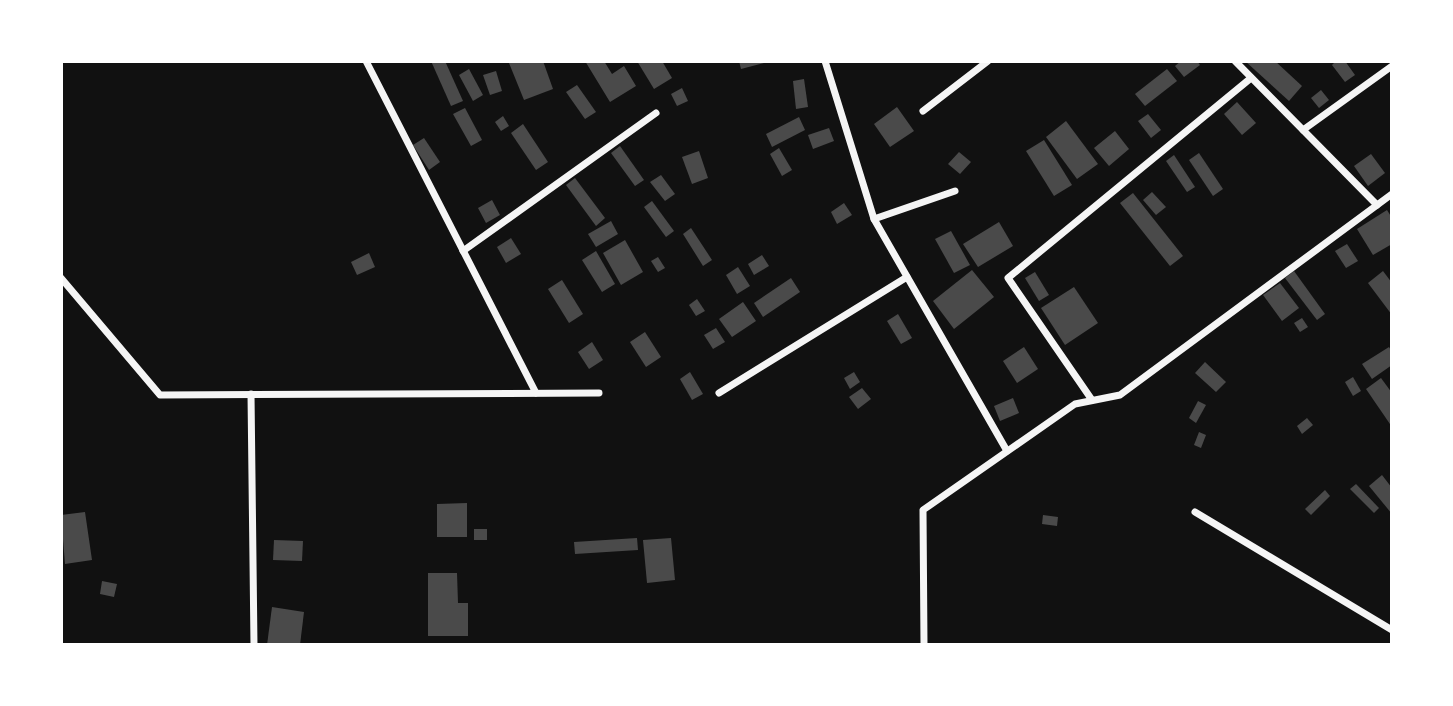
<svg xmlns="http://www.w3.org/2000/svg" width="1453" height="706" viewBox="0 0 1453 706" font-family="'Work Sans',sans-serif">
<style>
.building{fill:#4a4a4a}
.lines{fill:none;stroke-linecap:round;stroke-linejoin:round}
.minor{stroke:#f5f5f5;stroke-width:7}
</style>
<rect width="100%" height="100%" fill="#111"/>
<g class="building">
<polygon points="431,61 445,61 463,101 451,106"/>
<polygon points="513,61 543,61 553,89 524,100 509,63"/>
<polygon points="585,61 604,61 612,74 624,66 636,86 610,102"/>
<polygon points="637,61 662,61 672,78 654,89"/>
<polygon points="739,61 768,61 768,62 741,69"/>
<polygon points="1181,61 1197,61 1200,65 1184,77 1175,66"/>
<polygon points="1245,61 1275,61 1302,86 1289,101"/>
<polygon points="1336,61 1345,61 1355,75 1345,82 1332,65"/>
<polygon points="469,69 483,95 473,101 459,75"/>
<polygon points="1167,69 1177,81 1145,106 1135,94"/>
<polygon points="496,71 502,91 490,95 483,75"/>
<polygon points="804,79 808,107 796,109 793,81"/>
<polygon points="577,85 596,112 585,119 566,92"/>
<polygon points="682,88 688,101 677,106 671,94"/>
<polygon points="1321,90 1329,100 1319,108 1311,98"/>
<polygon points="1237,102 1256,123 1242,135 1224,114"/>
<polygon points="897,107 914,131 890,147 874,124"/>
<polygon points="465,108 482,140 471,146 453,114"/>
<polygon points="1148,114 1161,130 1151,138 1138,121"/>
<polygon points="503,116 509,126 501,131 495,122"/>
<polygon points="799,117 805,130 772,147 766,134"/>
<polygon points="1066,121 1098,164 1077,179 1046,137"/>
<polygon points="523,124 548,162 536,170 511,133"/>
<polygon points="829,128 834,141 813,149 808,135"/>
<polygon points="1115,131 1129,149 1109,166 1094,148"/>
<polygon points="424,138 440,162 429,170 413,145"/>
<polygon points="1044,140 1072,185 1054,196 1026,151"/>
<polygon points="620,146 644,180 635,186 611,153"/>
<polygon points="779,148 792,170 782,176 770,154"/>
<polygon points="699,151 708,178 692,184 682,157"/>
<polygon points="959,152 971,162 960,174 948,164"/>
<polygon points="1199,153 1223,189 1213,196 1189,160"/>
<polygon points="1371,154 1385,173 1368,186 1354,166"/>
<polygon points="1174,155 1195,187 1187,192 1166,161"/>
<polygon points="661,175 675,194 665,201 650,182"/>
<polygon points="575,178 605,218 596,226 566,185"/>
<polygon points="1152,192 1166,207 1156,215 1143,200"/>
<polygon points="1133,193 1183,256 1170,266 1120,203"/>
<polygon points="492,200 500,215 486,223 478,208"/>
<polygon points="652,201 674,231 666,237 644,207"/>
<polygon points="844,203 852,215 837,224 831,212"/>
<polygon points="1387,210 1392,218 1392,244 1373,255 1357,229"/>
<polygon points="611,221 618,234 596,247 588,234"/>
<polygon points="999,222 1013,246 978,267 963,244"/>
<polygon points="691,228 712,260 703,266 683,234"/>
<polygon points="951,231 970,265 954,273 935,239"/>
<polygon points="511,238 521,254 506,263 497,247"/>
<polygon points="625,240 643,272 621,285 603,253"/>
<polygon points="1347,244 1358,261 1346,268 1335,251"/>
<polygon points="596,251 615,284 602,292 582,260"/>
<polygon points="369,253 375,267 357,275 351,262"/>
<polygon points="762,255 769,266 754,275 748,264"/>
<polygon points="658,257 665,268 658,272 651,261"/>
<polygon points="738,267 750,286 737,294 726,275"/>
<polygon points="972,270 994,297 954,329 933,301"/>
<polygon points="1294,271 1325,314 1317,320 1285,278"/>
<polygon points="1383,271 1392,283 1392,315 1368,283"/>
<polygon points="1035,272 1049,295 1039,301 1025,278"/>
<polygon points="791,278 800,292 763,317 754,303"/>
<polygon points="562,280 583,314 569,323 548,289"/>
<polygon points="1280,283 1299,308 1282,321 1263,295"/>
<polygon points="1074,287 1098,323 1065,345 1041,308"/>
<polygon points="697,299 705,311 696,316 689,305"/>
<polygon points="743,302 756,321 732,337 719,319"/>
<polygon points="898,314 912,338 901,344 887,321"/>
<polygon points="1302,318 1308,327 1300,332 1294,323"/>
<polygon points="716,328 725,342 713,349 704,335"/>
<polygon points="645,332 661,357 646,367 630,342"/>
<polygon points="592,342 603,360 589,369 578,352"/>
<polygon points="1024,347 1038,369 1017,383 1003,361"/>
<polygon points="1389,347 1392,352 1392,365 1372,379 1362,364"/>
<polygon points="1205,362 1226,382 1216,392 1195,373"/>
<polygon points="690,372 703,394 692,400 680,379"/>
<polygon points="854,372 860,382 850,389 844,378"/>
<polygon points="1353,377 1361,391 1353,396 1345,382"/>
<polygon points="1381,378 1392,393 1392,427 1366,389"/>
<polygon points="862,388 871,399 858,409 849,397"/>
<polygon points="1013,398 1019,413 1000,421 994,406"/>
<polygon points="1198,401 1206,405 1196,423 1189,418"/>
<polygon points="1307,418 1313,425 1302,434 1297,426"/>
<polygon points="1199,432 1206,435 1201,448 1194,445"/>
<polygon points="1382,475 1392,488 1392,514 1369,486"/>
<polygon points="1356,484 1379,508 1374,513 1350,489"/>
<polygon points="1325,490 1330,496 1311,515 1305,509"/>
<polygon points="467,503 467,537 437,537 437,504"/>
<polygon points="85,512 92,560 65,564 61,515"/>
<polygon points="1043,515 1058,517 1057,526 1042,524"/>
<rect x="474" y="529" width="13" height="11"/>
<polygon points="637,538 638,550 575,554 574,542"/>
<polygon points="671,538 675,580 647,583 643,540"/>
<polygon points="274,540 303,541 302,561 273,560"/>
<polygon points="428,573 457,573 458,603 468,603 468,636 428,636"/>
<polygon points="102,581 117,584 114,597 100,594"/>
<polygon points="272,607 304,612 300,645 267,645"/>
</g>
<g class="lines">
<g class="minor">
<polyline points="366,61 536,393"/>
<polyline points="825,61 874,219 1007,451"/>
<polyline points="1235,61 1377,205"/>
<polyline points="923,111 988,61"/>
<polyline points="1303,130 1392,66"/>
<polyline points="874,219 955,191"/>
<polyline points="463,251 656,113"/>
<polyline points="61,278 160,395 599,393"/>
<polyline points="719,393 907,277"/>
<polyline points="251,394 254,645"/>
<polyline points="1092,400 1008,278 1251,78"/>
<polyline points="1195,512 1392,630"/>
<polyline points="924,645 923,510 1075,404 1120,395 1392,194"/>
</g>
</g>
<rect width="1453" height="706" fill="none" stroke="#ffffff" stroke-width="126"/>
</svg>
